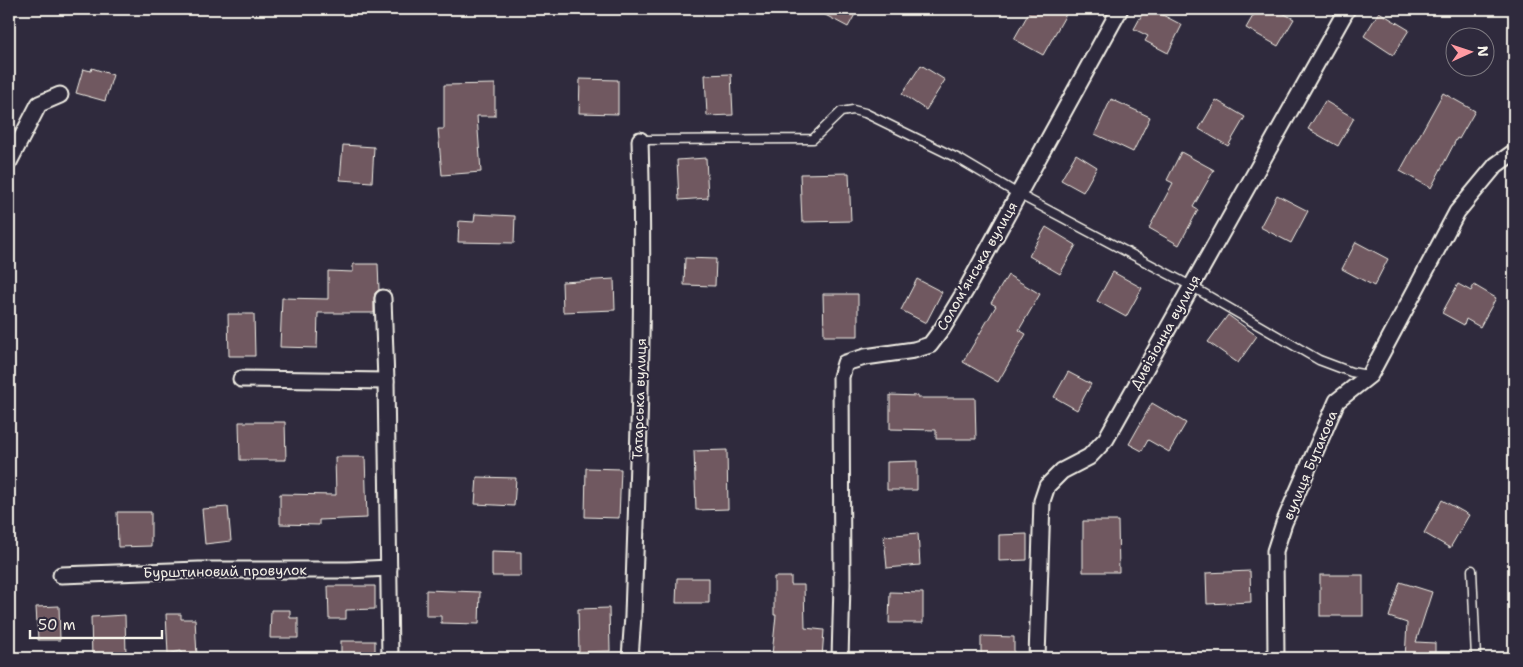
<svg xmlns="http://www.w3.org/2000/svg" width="1523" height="667" viewBox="0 0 1523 667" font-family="'Shantell Sans',sans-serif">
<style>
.building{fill:#705961;stroke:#f4f1e8}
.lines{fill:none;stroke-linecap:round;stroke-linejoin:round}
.lane-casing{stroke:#f4f1e8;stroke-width:11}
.street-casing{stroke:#f4f1e8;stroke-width:19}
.lane{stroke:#2f2a3d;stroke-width:8}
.street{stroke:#2f2a3d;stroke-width:15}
.labels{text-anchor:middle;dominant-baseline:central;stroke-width:4;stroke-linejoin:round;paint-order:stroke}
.street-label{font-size:14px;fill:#f4f1e8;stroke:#2f2a3d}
</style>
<rect width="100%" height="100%" fill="#2f2a3d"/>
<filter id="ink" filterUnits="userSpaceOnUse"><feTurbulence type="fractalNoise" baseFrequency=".02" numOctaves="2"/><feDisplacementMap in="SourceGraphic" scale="10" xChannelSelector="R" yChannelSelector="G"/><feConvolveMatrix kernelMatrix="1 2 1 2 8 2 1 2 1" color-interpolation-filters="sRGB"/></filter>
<g filter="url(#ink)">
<g class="building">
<polygon points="814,9 858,9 848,27"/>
<polygon points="1031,9 1069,9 1043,55 1014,39"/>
<polygon points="1145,9 1151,9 1182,25 1168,53 1145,41 1148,36 1134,29"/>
<polygon points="1257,9 1275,9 1294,19 1278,46 1246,28"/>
<polygon points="1379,12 1409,30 1393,55 1364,36"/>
<polygon points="921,65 945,80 926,110 902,94"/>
<polygon points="92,68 113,75 105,101 76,93 83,69 91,71"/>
<polygon points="731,74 733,115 707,116 705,75"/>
<polygon points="580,79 618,80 618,114 579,113"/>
<polygon points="495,84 495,116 477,116 481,172 442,175 438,129 444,129 444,85"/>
<polygon points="1443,93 1475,111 1459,139 1457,138 1431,188 1400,171"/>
<polygon points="1111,99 1150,117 1133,152 1095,134"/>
<polygon points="1216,100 1245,117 1228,146 1199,129"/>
<polygon points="1325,101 1354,118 1338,146 1308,129"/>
<polygon points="343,145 374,147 372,182 340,180"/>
<polygon points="1181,152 1214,170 1193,207 1198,210 1179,245 1149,228 1173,183 1167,180"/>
<polygon points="1076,154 1097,167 1083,192 1061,180"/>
<polygon points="706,158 708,198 679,200 677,160"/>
<polygon points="849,173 851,221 802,222 800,174"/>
<polygon points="1277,195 1308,211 1291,243 1260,227"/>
<polygon points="475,214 515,216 514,243 458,242 459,221 474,222"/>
<polygon points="1046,227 1076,245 1060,274 1029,256"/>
<polygon points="1356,242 1388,259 1374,286 1342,269"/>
<polygon points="685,258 716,259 715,286 684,285"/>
<polygon points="353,264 378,264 379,290 375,293 374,298 374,313 318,313 317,348 280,347 282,298 328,299 328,271 353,272"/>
<polygon points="1113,272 1142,288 1126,317 1097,301"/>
<polygon points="1008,275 1040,294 1019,330 1026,334 998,382 963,362 996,306 991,303"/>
<polygon points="614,279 615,310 563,312 562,282"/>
<polygon points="917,279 942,292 926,323 901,310"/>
<polygon points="1458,284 1471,291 1474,285 1496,298 1480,327 1466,319 1464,325 1442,313"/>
<polygon points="823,294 858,294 858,336 824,336"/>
<polygon points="228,314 254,314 255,356 229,356"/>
<polygon points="1228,315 1257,336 1238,363 1208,342"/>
<polygon points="1068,372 1091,384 1077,410 1054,397"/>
<polygon points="890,395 918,396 918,398 975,398 976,439 936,439 936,430 890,429"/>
<polygon points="1152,403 1186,423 1169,452 1148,440 1142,451 1129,444"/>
<polygon points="239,422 285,422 286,460 240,460"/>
<polygon points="727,450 728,509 696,510 694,451"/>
<polygon points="335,457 365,457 367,518 319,520 319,525 280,524 280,494 336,495"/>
<polygon points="917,461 917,490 887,490 887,462"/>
<polygon points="586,468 621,469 619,518 585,517"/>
<polygon points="477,477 516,478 514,506 475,504"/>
<polygon points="1442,500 1469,515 1450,548 1424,533"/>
<polygon points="228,507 231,541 205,544 202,509"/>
<polygon points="117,512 151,512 151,546 118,547"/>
<polygon points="1083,521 1118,521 1119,572 1083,572"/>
<polygon points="918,533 920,565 887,568 884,536"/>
<polygon points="1027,534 1027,560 999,561 999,535"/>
<polygon points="492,551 521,552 521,576 492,576"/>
<polygon points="1250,571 1251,602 1207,604 1206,573"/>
<rect x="1320" y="575" width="43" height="41"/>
<polygon points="774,577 791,577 791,585 804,585 805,628 824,630 822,658 772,655 776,615 774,615"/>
<polygon points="677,578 709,578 709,603 676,603"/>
<polygon points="1400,582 1432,592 1416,642 1435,643 1435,658 1405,658 1407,623 1389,617"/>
<polygon points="328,586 375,586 375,609 346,610 346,619 329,619"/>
<polygon points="426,590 480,592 479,624 441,623 441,616 426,616"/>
<polygon points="890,592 923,593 923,623 889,623"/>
<polygon points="59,606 60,640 38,640 36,607"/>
<polygon points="609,608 610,651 579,652 578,609"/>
<polygon points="271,610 290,610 290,618 298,618 298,638 270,638"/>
<polygon points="166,614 181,614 181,619 195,619 197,656 182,658 181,651 168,654"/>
<polygon points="125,615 126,655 92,658 91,617"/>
<polygon points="981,636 1014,637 1014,658 981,658"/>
<rect x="341" y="641" width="34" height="17"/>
</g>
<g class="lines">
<defs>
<g id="lane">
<polyline points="640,140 813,139 841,112 853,110 865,113 959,159 1018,194 1191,286 1319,360 1351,372 1368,375"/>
<polyline points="1472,570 1476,658"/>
</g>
<g id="street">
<polyline points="9,162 39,104 60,95"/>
<polyline points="383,298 386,381 390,658"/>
<polyline points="241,379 386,381"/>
<polyline points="61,575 199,570 348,570 389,568"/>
<path d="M630,658L633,616C638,458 645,299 640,140"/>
<polyline points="840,658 842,584 841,377 845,363 865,357 914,350 930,345 942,329 967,288 1120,9"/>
<polyline points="1037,658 1042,501 1047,486 1062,471 1089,457 1106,439 1347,9"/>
<polyline points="1276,658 1275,551 1284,523 1337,401 1370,375 1457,212 1496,165 1514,152"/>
</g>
</defs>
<use href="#lane" class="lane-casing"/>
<use href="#street" class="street-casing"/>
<use href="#lane" class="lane"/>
<use href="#street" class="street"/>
</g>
</g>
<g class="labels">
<g class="street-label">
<text transform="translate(977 266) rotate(-60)">Соломʼянська вулиця</text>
<text transform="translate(1165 332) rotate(-61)">Дивізіонна вулиця</text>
<text transform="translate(639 399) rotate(-88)">Татарська вулиця</text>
<text transform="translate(1310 465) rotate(-67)">вулиця Бутакова</text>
<text transform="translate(225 571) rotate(-1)">Бурштиновий провулок</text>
</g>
</g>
<rect width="1523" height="667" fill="none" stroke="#2f2a3d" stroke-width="30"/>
<rect x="15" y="15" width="1493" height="637" fill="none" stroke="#f4f1e8" stroke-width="2" filter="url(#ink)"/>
<g transform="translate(1470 52) rotate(87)"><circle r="24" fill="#2f2a3d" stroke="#7e7a81"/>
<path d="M0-4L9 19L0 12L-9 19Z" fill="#ff9aa2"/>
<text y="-8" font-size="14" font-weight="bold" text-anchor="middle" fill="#f4f1e8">N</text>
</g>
<path d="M30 630v8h132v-8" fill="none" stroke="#f4f1e8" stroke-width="2.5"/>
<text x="38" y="630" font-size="15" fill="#f4f1e8" stroke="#2f2a3d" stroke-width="4" paint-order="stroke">50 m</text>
</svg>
